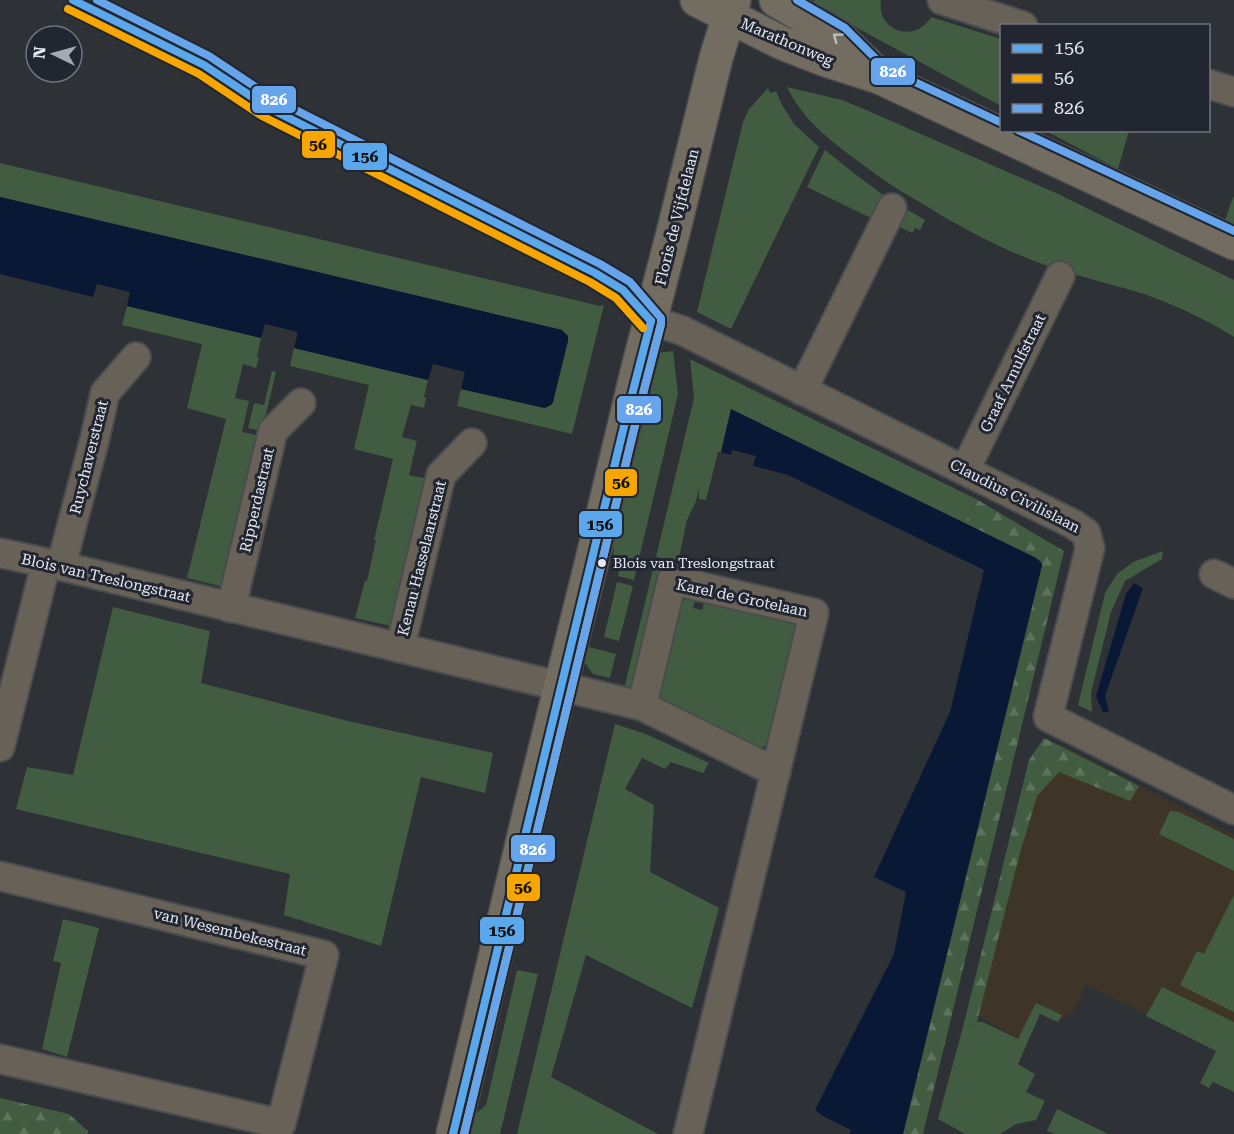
<svg xmlns="http://www.w3.org/2000/svg" width="1234" height="1134" viewBox="0 0 1234 1134" font-family="'Roboto Serif',serif">
<style>
.education{fill:#3e3528}
.grass{fill:#415c41}
.forest{fill:url(#forest-firs)}
.water{fill:#091935}
.lines{fill:none;stroke-linecap:round;stroke-linejoin:round}
.street-casing{stroke:#494c4f;stroke-width:32}
.secondary-casing{stroke:#494c4f;stroke-width:36}
.street{stroke:#676157;stroke-width:28}
.secondary{stroke:#736c60;stroke-width:33}
.bus-1-casing{stroke:#212630;stroke-width:12}
.bus-2-casing{stroke:#212630;stroke-width:12}
.bus-3-casing{stroke:#212630;stroke-width:12}
.bus-1{stroke:#5aa8eb;stroke-width:8}
.bus-2{stroke:#f7a600;stroke-width:8}
.bus-3{stroke:#66a4eb;stroke-width:8}
.oneway{stroke:#bebdbe}
.bus-dot{fill:#e6e9f1;stroke:#212630;stroke-width:2}
.labels{text-anchor:middle;dominant-baseline:central;stroke-width:6;stroke-linejoin:round;paint-order:stroke}
.bus-label{font-size:14px;fill:#e6e9f1;stroke:#212630;text-anchor:start}
.street-label{font-size:15px;fill:#e6e9f1;stroke:#212630}
.line-badge{stroke:#212630;stroke-width:2}
.badge-label{font-size:16px;text-anchor:middle;font-weight:bold;fill:#fff}
.pale-badge-label{font-size:16px;text-anchor:middle;font-weight:bold;fill:#111}
</style>
<defs>
<pattern id="forest-firs" width="22" height="20" patternUnits="userSpaceOnUse" patternTransform="scale(1.5)"><rect width="22" height="20" fill="#415c41"/><path d="M5 1l3.5 6h-7zM16 11l3.5 6h-7z" fill="#5c735d"/></pattern>
</defs>
<rect width="100%" height="100%" fill="#2e3136"/>
<polygon class="education" points="1060,744 1234,835 1234,1056 1086,985 1074,1011 1058,1022 1040,1013 1018,1040 971,1011 1033,760"/>
<g class="grass">
<path d="M815,0H881C876,31 915,44 931,17L1001,39V106L813,4Z"/>
<path d="M787,87L842,100L857,106L1056,193L1234,280V337C1206,319 1175,305 1144,294C1112,284 1080,277 1048,266C1005,251 965,230 926,206C904,193 882,180 862,164C832,142 803,121 787,87Z"/>
<polygon points="768,88 770,93 776,91 781,103 794,124 819,147 731,329 697,312 743,122 749,109"/>
<polygon points="1046,131 1129,131 1118,169"/>
<polygon points="825,150 859,177 886,197 875,220 807,187"/>
<polygon points="0,163 600,306 604,305 572,434 457,406 461,389 544,408 551,405 553,402 562,330 0,197"/>
<polygon points="1233,197 1234,197 1234,228 1224,223"/>
<polygon points="901,206 925,220 920,230 915,228 912,233 892,223"/>
<polygon points="127,306 261,338 257,357 259,358 256,368 243,364 235,398 249,401 242,432 261,436 224,587 187,578 226,419 187,408 202,344 122,325"/>
<polygon points="294,348 428,380 424,397 426,398 424,408 411,405 402,437 417,441 409,475 428,479 391,626 355,618 365,581 367,581 376,540 374,540 393,459 354,449 369,385 290,366"/>
<polygon points="673,351 678,394 634,580 618,576 622,559 613,556 616,515 656,353"/>
<polygon points="690,359 976,499 965,523 731,410 721,452 718,452 706,500 699,499 699,488 696,501 687,520 678,562 656,557 694,398"/>
<polygon points="272,371 276,372 262,431 248,428 254,403 264,405"/>
<polygon points="1163,551 1162,559 1125,581 1111,612 1091,693 1092,712 1078,705 1105,593 1117,574 1133,562"/>
<polygon points="654,565 664,567 663,574 634,684 624,689"/>
<polygon points="617,582 633,586 619,641 604,637"/>
<polygon points="690,597 696,597 693,608 702,610 705,599 795,622 798,626 768,746 762,747 755,747 663,702 659,697 679,603"/>
<polygon points="113,607 210,631 201,683 348,721 493,753 485,793 421,777 381,946 284,915 290,874 16,809 27,767 73,775"/>
<polygon points="585,646 616,654 610,678 593,674 585,663 581,662"/>
<polygon points="615,724 646,734 709,763 703,773 671,762 665,769 642,758 625,789 654,805 650,872 719,908 692,1008 586,955 551,1077 658,1134 517,1134"/>
<polygon points="1170,811 1179,812 1234,839 1234,871 1159,834"/>
<polygon points="1234,895 1234,1012 1180,985 1197,951 1204,954"/>
<polygon points="63,919 99,928 67,1057 42,1049 61,963 53,961"/>
<polygon points="517,970 538,974 500,1134 470,1134 475,1114 486,1105"/>
<polygon points="1162,987 1234,1022 1234,1092 1213,1082 1209,1088 1200,1083 1216,1051 1146,1016"/>
<polygon points="1036,1003 1062,1015 1058,1022 1040,1014 1018,1064 1035,1074 1026,1092 1045,1101 1036,1120 1016,1124 1000,1134 965,1134 938,1119 964,1023 974,1027 977,1022 983,1022 1018,1039"/>
<polygon points="1057,1109 1108,1134 1055,1134 1047,1131"/>
</g>
<g class="forest">
<polygon points="976,499 1064,551 923,1134 903,1134 1042,566 1036,558 965,523"/>
<polygon points="1044,738 1139,786 1130,801 1059,772 1037,796 1020,853 977,1022 974,1027 964,1023 1029,760"/>
<polygon points="0,1098 69,1114 88,1131 87,1134 0,1134"/>
</g>
<g class="water">
<polygon points="0,197 562,330 568,336 568,341 553,402 551,405 545,408 461,389 465,372 433,364 428,380 294,348 298,332 265,324 261,338 127,306 130,292 97,284 93,297 0,274"/>
<polygon points="731,409 1036,558 1041,562 1042,565 903,1134 850,1134 851,1130 823,1116 815,1110 894,954 906,892 874,877 950,712 984,570 788,475 753,466 756,456 732,450 731,455 721,452"/>
<polygon points="1134,583 1143,588 1105,696 1109,712 1103,712 1096,696 1126,594"/>
</g>
<g class="lines">
<defs>
<g id="street">
<polyline points="942,0 1023,26"/>
<polyline points="1208,84 1234,92"/>
<polyline points="651,321 681,330 1073,524 1086,533 1090,548 1048,717 1234,810"/>
<polyline points="802,391 892,208"/>
<polyline points="965,470 1060,276"/>
<polyline points="0,553 61,566 642,706 776,772"/>
<polyline points="61,566 95,438 105,393 136,357"/>
<polyline points="1214,574 1234,584"/>
<polyline points="231,608 273,431 301,403"/>
<polyline points="400,648 441,475 472,443"/>
<polyline points="642,706 672,580 814,613 688,1134"/>
<polyline points="0,747 46,563"/>
<polyline points="0,876 324,955 281,1124 0,1059"/>
</g>
<g id="secondary">
<polyline points="697,0 782,43 826,60 879,77 1234,243"/>
<polyline points="776,0 839,37 876,73"/>
<polyline points="453,1134 531,806 592,560 638,368 674,229 716,58 734,0"/>
</g>
</defs>
<use href="#street" class="street-casing"/>
<use href="#secondary" class="secondary-casing"/>
<use href="#street" class="street"/>
<use href="#secondary" class="secondary"/>
<defs>
<g id="bus-1">
<polyline points="73,0 204,65 267,107 595,273 623,290 651,321"/>
<polyline points="453,1134 626,418 651,321"/>
</g>
<g id="bus-2">
<polyline points="68,9 199,74 262,116 590,282 616,298 643,328"/>
<polyline points="464,1134 636,421 661,324"/>
</g>
<g id="bus-3">
<polyline points="97,0 209,56 272,98 600,264 630,282 661,318 661,324 636,421 464,1134"/>
<polyline points="797,0 845,28 885,68 1002,123"/>
<polyline points="1018,130 1234,231"/>
</g>
</defs>
<use href="#bus-1" class="bus-1-casing"/>
<use href="#bus-2" class="bus-2-casing"/>
<use href="#bus-3" class="bus-3-casing"/>
<use href="#bus-1" class="bus-1"/>
<use href="#bus-2" class="bus-2"/>
<use href="#bus-3" class="bus-3"/>
</g>
<defs><path id="oneway-chevron" d="M-2-3.5L2.5 0L-2 3.5" fill="none" stroke-width="1.6" stroke-linecap="round" stroke-linejoin="round" transform="scale(1.5)"/></defs>
<use class="oneway" href="#oneway-chevron" transform="translate(837 37) rotate(-143)"/>
<circle class="bus-dot" cx="602" cy="563" r="5"/>
<g class="labels">
<g class="bus-label">
<text x="613" y="563">Blois van Treslongstraat</text>
</g>
<g class="street-label">
<text transform="translate(787 42) rotate(23)">Marathonweg</text>
<text transform="translate(677 217) rotate(-76)">Floris de Vijfdelaan</text>
<text transform="translate(1013 373) rotate(-64)">Graaf Arnulfstraat</text>
<text transform="translate(89 457) rotate(-76)">Ruychaverstraat</text>
<text transform="translate(1015 496) rotate(27)">Claudius Civilislaan</text>
<text transform="translate(257 500) rotate(-77)">Ripperdastraat</text>
<text transform="translate(422 558) rotate(-76)">Kenau Hasselaarstraat</text>
<text transform="translate(106 578) rotate(13)">Blois van Treslongstraat</text>
<text transform="translate(742 598) rotate(12)">Karel de Grotelaan</text>
<text transform="translate(230 932) rotate(14)">van Wesembekestraat</text>
</g>
</g>
<g class="line-badge">
<rect x="870" y="57" width="46" height="29" rx="6" fill="#66a4eb"/>
<rect x="251" y="85" width="46" height="29" rx="6" fill="#66a4eb"/>
<rect x="301" y="130" width="35" height="29" rx="6" fill="#f7a600"/>
<rect x="342" y="142" width="46" height="29" rx="6" fill="#5aa8eb"/>
<rect x="616" y="395" width="46" height="29" rx="6" fill="#66a4eb"/>
<rect x="604" y="468" width="34" height="29" rx="6" fill="#f7a600"/>
<rect x="578" y="510" width="45" height="28" rx="6" fill="#5aa8eb"/>
<rect x="510" y="834" width="46" height="29" rx="6" fill="#66a4eb"/>
<rect x="506" y="873" width="35" height="29" rx="6" fill="#f7a600"/>
<rect x="479" y="916" width="46" height="29" rx="6" fill="#5aa8eb"/>
</g>
<g class="badge-label">
<text x="893" y="77">826</text>
<text x="274" y="105">826</text>
<text x="639" y="415">826</text>
<text x="533" y="855">826</text>
</g>
<g class="pale-badge-label">
<text x="318" y="150">56</text>
<text x="365" y="162">156</text>
<text x="621" y="488">56</text>
<text x="600" y="530">156</text>
<text x="523" y="893">56</text>
<text x="502" y="936">156</text>
</g>
<rect x="1000" y="24" width="210" height="108" fill="#212630" stroke="#70747d" stroke-width="1.5"/>
<rect x="1012" y="44" width="30" height="9" fill="#5aa8eb" stroke="#70747d" stroke-width="1.5"/>
<text x="1054" y="54" font-size="18" fill="#e6e9f1">156</text>
<rect x="1012" y="74" width="30" height="9" fill="#f7a600" stroke="#70747d" stroke-width="1.5"/>
<text x="1054" y="84" font-size="18" fill="#e6e9f1">56</text>
<rect x="1012" y="104" width="30" height="9" fill="#66a4eb" stroke="#70747d" stroke-width="1.5"/>
<text x="1054" y="114" font-size="18" fill="#e6e9f1">826</text>
<g transform="translate(54 54) rotate(275)"><circle r="28" fill="#212630" stroke="#70747d" stroke-width="1.5"/>
<path d="M0-4.5L10 22L0 15L-10 22Z" fill="#a6a9b0"/>
<text y="-9" font-size="16" font-weight="bold" text-anchor="middle" fill="#e6e9f1">N</text>
</g>
</svg>
